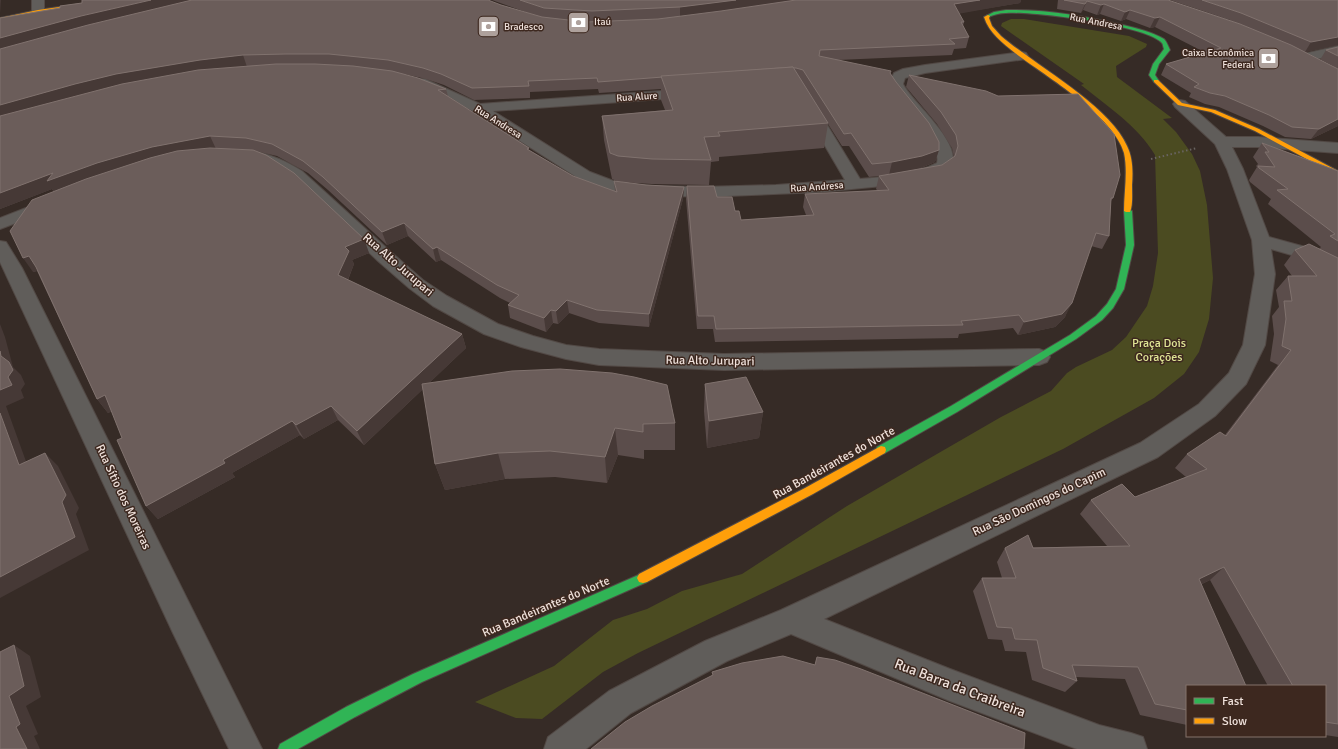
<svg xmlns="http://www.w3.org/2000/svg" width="1338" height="749" viewBox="0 0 1338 749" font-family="Signika,sans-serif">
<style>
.green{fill:#4b4b21}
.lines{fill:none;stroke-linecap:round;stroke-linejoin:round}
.street-casing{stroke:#524945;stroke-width:2}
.fast-casing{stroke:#524945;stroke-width:2}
.slow-casing{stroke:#524945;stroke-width:2}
.path-far1{stroke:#696461;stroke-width:1.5;stroke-dasharray:1 1.5;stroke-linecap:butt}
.path{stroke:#696461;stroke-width:2;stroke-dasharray:1.5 2.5;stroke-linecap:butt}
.street{fill:#605d5a;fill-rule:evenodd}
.fast{fill:#30b455;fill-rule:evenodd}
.slow{fill:#ff9f0a;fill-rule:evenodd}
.wall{fill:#5b4d4b;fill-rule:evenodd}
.shaded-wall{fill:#463936}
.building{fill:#6b5d5a;stroke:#80726e}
.labels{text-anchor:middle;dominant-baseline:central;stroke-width:3;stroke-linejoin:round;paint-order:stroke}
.far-poi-label{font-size:10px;fill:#efe1db;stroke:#3d281f;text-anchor:start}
.far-street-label{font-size:10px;fill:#efe1db;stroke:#3d281f}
.street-label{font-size:12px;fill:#efe1db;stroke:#3d281f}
.park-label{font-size:12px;fill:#dfe495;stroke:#3d281f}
.near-street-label{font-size:14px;fill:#efe1db;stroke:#3d281f}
</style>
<rect width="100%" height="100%" fill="#362b26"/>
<path class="green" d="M1024,19L1129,36L1147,44L1146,47L1116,66L1117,77L1172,118L1163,119L1176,132L1192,154L1200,171L1207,205L1213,278L1209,319L1199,352L1184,374L1154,398L1063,449L638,653L603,672L542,719L516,718L475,702L554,666L613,620L647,609L682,591L742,574L847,506L1001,417L1051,391L1067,373L1076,367L1112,350L1126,337L1147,306L1153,286L1158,253L1155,155C1137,125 1108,107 1081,85L1084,84L1001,26L1002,23L1011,19Z"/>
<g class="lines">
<defs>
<g id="street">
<polygon points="32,0 44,0 44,11 42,13 34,13 32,11"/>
<polygon points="1338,46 1338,54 1304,62 1299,61 1298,58 1299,55"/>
<path d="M1022,52L1026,53L1028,56L1026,59L925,73L905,78L903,84C913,104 966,145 950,168L936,176L903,184L821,192L702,197L624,194L603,189L578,178L473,111L415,85L413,82L415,79H425L480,104L690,89L695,90L697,93L695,96L690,97L493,111L590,172L619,183L652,186L702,187L776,185L845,180L804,110L806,107L811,106L816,107L818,110L860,179C885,177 914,175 937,163C942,140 900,106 889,84L894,73L903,69L925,65Z"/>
<polygon points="1180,100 1185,101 1226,137 1258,137 1338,143 1338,153 1258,147 1232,147 1243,169 1269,237 1309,248 1338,263 1338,276 1331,274 1295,256 1271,249 1275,274 1265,345 1246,384 1215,416 1158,457 824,619 950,669 1099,725 1131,733 1143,737 1147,749 1077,749 950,701 791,634 727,661 631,713 586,749 544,749 548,737 609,691 705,641 781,610 1140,443 1199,404 1229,373 1243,345 1255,274 1252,240 1227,169 1215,144 1175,107 1173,104 1175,101"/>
<path d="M250,150C269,154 285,160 302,171L392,253L423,280L447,296L498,324L533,336L566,345L599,349L724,354L1039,349L1047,352L1050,357L1047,362L1039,365L724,370L599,365L566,359L521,347L484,334L433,306L409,288L378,261L290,177C275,168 262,163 244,158L242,155L244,152Z"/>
<polygon points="49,199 55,200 58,204 55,208 0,229 0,218"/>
<polygon points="0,241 6,242 22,268 262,749 229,749 173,633 0,262"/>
</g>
<g id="fast">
<path d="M1006,10C1045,9 1085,16 1123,25C1136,28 1152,32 1164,39C1167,42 1168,46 1170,50L1159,64L1155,75L1159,81L1154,82L1149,75L1153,64L1164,49C1163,47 1163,44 1162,43C1146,25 1031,11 1006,13C999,13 994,15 988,17L986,16L994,12Z"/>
<polygon points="1128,209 1132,211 1134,245 1124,289 1113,308 1102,320 1076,339 957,412 885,453 881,454 877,453 876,450 877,447 951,406 1070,335 1096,316 1107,304 1116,289 1126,245 1124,211"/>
<polygon points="643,573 647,574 649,578 647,582 422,682 355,717 298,749 278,749 280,744 346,707 413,674"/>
</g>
<g id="slow">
<polygon points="108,0 120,0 38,12 0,20 0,18 38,10"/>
<path d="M988,15L990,16L989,18L992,26L1001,36C1036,66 1109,105 1127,146C1133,158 1133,172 1132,185C1132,194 1133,205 1130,212H1126L1124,211C1124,192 1128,172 1124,153C1114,116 1045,76 1015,53C1003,43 989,33 984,17Z"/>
<polygon points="1154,80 1158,80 1182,103 1215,110 1259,129 1338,171 1338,176 1255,131 1211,112 1178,105 1154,82"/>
<polygon points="881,446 885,447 886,450 885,453 813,494 647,582 643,583 639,582 637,578 639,574 805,488"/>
</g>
</defs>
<use href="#street" class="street-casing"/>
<use href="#fast" class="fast-casing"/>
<use href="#slow" class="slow-casing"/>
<polyline class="path-far1" points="1187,53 1200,56"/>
<polyline class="path" points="1151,159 1197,148"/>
<use href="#street" class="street"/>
<use href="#fast" class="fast"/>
<use href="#slow" class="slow"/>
</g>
<g class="wall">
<path d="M492,0H1021L1020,3L959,13L964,22L963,26L969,37L966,48L954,49L952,55L838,60L890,73L939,150L935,162L919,169L942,165L954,157L952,148L937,124L906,87L909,75L1113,198L1111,201L1109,236L1102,249L1091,246L1065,317L1055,327L1018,335L1013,328L959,334L958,338L715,342L713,329H697L686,199L687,186L717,197L735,211L741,220L806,215L803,207L805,194L878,191L876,189L879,176L869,177L849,146H842L828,124L824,148L719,157V161L711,162L709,185L652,184L619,182L612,179L604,140L602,116L665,110L661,100V89L599,93L598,89L530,92V98L474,100L444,85L426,79L404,74L446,89L448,96L529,148V150L573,176L615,191L614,181L646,185L684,187L683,199L649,327L599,323L569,313L558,324L553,323L546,332L510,318L508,305L510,303L500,298L441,260L436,262L408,236L387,245L328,190L308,173L277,156L251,150L235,149L364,239L369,253L352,260L354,264L348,280L462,334L466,348L429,383L675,423V450H644V459L618,455L607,483L555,477L505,479L445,490L435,464L423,389L364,445L338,420L304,439L300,435L232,473L235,477L158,519L146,506L122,438L112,411L108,413L97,399L37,271L33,272L54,192L52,189L0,209V18L501,5L537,16ZM568,20L593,22H586Z"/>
<polygon points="1058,0 1168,0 1230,20 1170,0 1338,0 1338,45 1305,52 1335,67 1320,60 1326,50 1338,47 1338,126 1311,139 1285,137 1263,126 1219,107 1205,104 1189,97 1191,93 1161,75 1166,64 1206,53 1155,27 1150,28 1126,19 1121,21 1100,14 1097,15 1083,10 1081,13 1057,9"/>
<polygon points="1262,143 1338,171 1338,737 1325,735 1325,686 1268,686 1210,580 1202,584 1187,686 1187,725 1140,715 1125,679 1076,677 1077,681 1065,692 1032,680 1026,652 1005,651 1002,640 988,639 973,591 982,578 1002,578 997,562 1005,548 1107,546 1080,514 1091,500 1135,497 1186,477 1175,468 1187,454 1225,435 1278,365 1270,361 1274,334 1272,316 1279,307 1276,290 1288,276 1292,276 1284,265 1295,250 1319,249 1321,247 1268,204 1271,199 1250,182 1249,180 1257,167 1256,166 1258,164 1253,157"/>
<polygon points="705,384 763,412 759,438 707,448 704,411"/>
</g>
<g class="shaded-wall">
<polygon points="0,0 1,0 0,14"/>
<polygon points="151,0 199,0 0,50 0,38 81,16"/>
<polygon points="736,0 797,0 680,18 680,7"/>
<polygon points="980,0 1021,0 1020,3 952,15 954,4"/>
<polygon points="1087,1 1083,10 1081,13 1085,4"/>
<polygon points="1104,4 1100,14 1097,15 1101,5"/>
<polygon points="1130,10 1126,19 1121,21 1125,12"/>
<polygon points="1160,17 1155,27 1150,28 1155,18"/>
<polygon points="1338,37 1338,45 1305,52 1311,42"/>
<polygon points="243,55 247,67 0,119 0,105 75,84 116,74 200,60"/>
<polygon points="1338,119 1338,126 1311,139 1319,129"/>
<polygon points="210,136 216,149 56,194 52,189 0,209 0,193 53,173 97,163 152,147"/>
<polygon points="939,150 935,162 918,169 889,175 892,162"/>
<polygon points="684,187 683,199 649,327 649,314"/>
<polygon points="404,223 408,236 387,245 382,232"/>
<polygon points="364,239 369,253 352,260 354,264 344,289 338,275 345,247"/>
<polygon points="437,247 441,260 436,262 433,249"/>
<polygon points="29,256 40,270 33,272 23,258"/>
<polygon points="567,300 569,313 558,324 556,311"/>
<polygon points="1072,303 1065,317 1055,327 1018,335 1024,322"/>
<polygon points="551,310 553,323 546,332 544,318"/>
<polygon points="0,324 5,337 13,367 21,375 25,384 21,390 24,398 6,406 32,478 19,465 0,413 0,390 8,377 0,351"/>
<polygon points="462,334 466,348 364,445 357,431"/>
<polygon points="105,395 117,409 108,413 97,399"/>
<polygon points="331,406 338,420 304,439 296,425"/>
<polygon points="763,412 759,438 707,448 709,421"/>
<polygon points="292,421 300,435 232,473 235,477 158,519 146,506 223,460"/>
<polygon points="615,428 618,455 607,483 605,457"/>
<polygon points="45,453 58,466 79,508 76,514 89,550 0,598 0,577"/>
<polygon points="498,453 505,479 445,490 435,464"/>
<polygon points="1224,567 1210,580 1185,592 1199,579"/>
<polygon points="14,645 30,656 41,697 26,706 38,734 34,736 40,749 27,749 16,727 9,696"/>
</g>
<g class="building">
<polygon points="82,0 151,0 81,16 0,38 0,18 60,8 60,6 82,3"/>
<polygon points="192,0 488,0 501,5 542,17 586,22 658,19 721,11 796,0 980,0 954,4 964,22 961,22 969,37 949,39 955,44 820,50 819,56 891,71 890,73 896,82 929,123 939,142 939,150 922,156 892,162 872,164 851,133 844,134 803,70 796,68 794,68 793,67 598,82 597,78 528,81 529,86 472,88 441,74 423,68 388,60 329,54 286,54 243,55 200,60 116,74 75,84 0,105 0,49 88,25"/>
<polygon points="520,0 736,0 680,7 592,11 544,8"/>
<polygon points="1064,0 1168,0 1240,24 1291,45 1332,66 1338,69 1338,119 1319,129 1292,127 1269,115 1225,96 1210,93 1194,87 1199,84 1166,64 1221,48 1160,17 1155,18 1130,10 1125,12 1104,4 1101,5 1087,1 1085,4"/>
<polygon points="1202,0 1338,0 1338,37 1311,42 1241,13"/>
<polygon points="1338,47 1338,56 1326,50"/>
<polygon points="276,64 315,64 353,66 392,71 418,78 446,89 438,90 529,148 527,149 573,176 617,192 614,181 646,185 684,187 649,314 597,310 567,300 556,311 551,310 544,318 508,305 519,295 497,285 437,247 433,249 404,223 382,232 323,177 303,161 272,144 246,138 210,136 152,147 97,163 47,181 53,173 0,193 0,116 122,84 198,70"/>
<polygon points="793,67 828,123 718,132 720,136 704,137 711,160 652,159 618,156 610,153 602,116 673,110 661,76"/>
<polygon points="909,75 986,91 998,96 1078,94 1114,134 1120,175 1113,198 1111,198 1109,236 1096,233 1072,303 1062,314 1024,322 1019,315 961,321 963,325 716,329 714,316 698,316 687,186 714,186 717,197 732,197 735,211 739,211 741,220 814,215 805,194 889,190 879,176 942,165 955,156 958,146 956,135 941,112"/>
<polygon points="1262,143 1338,171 1338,241 1330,236 1335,234 1277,190 1288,189 1259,168 1258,166 1275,167 1265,152 1269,152"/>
<polygon points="210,148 253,150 266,155 294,173 364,239 345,247 349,251 338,275 462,334 357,431 331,406 296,425 292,421 223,460 225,463 146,506 117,440 122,438 105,395 97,399 36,267 29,256 23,258 10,231 32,200 86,179 150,158 177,151"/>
<polygon points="1309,244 1338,258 1338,724 1325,722 1325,686 1293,686 1224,567 1199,579 1246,686 1187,686 1187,710 1155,704 1138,667 1072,665 1077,681 1043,668 1037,640 1015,639 1012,628 997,627 982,578 1016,578 1005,548 1028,535 1033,548 1130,546 1091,500 1122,484 1135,497 1207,469 1187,454 1220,432 1226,436 1291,350 1282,346 1286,319 1284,301 1292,301 1288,276 1317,276 1295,250"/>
<polygon points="0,351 1,356 9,362 13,370 8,377 12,385 0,390"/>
<polygon points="560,369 612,373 634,377 667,385 675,423 643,424 643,432 615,428 605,457 550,451 498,453 435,464 422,384 512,371"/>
<polygon points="746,377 763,412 709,421 705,384"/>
<polygon points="0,413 19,465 45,453 66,495 62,502 75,537 0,577"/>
<polygon points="14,645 24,686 9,696 20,724 16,727 27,749 0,749 0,652"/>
<polygon points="783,656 815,665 817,657 835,660 861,669 1025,733 1024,749 591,749 625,722 652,706 713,675 712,672 742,663"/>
</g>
<defs>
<symbol id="bank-square" viewBox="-11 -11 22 22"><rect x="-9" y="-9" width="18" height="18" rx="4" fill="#aea19c" stroke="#3d281f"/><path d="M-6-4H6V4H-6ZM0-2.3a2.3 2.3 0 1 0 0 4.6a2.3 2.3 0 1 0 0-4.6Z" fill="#fff"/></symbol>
</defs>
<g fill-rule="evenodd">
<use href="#bank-square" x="566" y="10" width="25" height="25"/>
<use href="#bank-square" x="476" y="14" width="25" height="25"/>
<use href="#bank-square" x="1256" y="46" width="25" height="25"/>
</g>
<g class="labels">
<g class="far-poi-label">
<text x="594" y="22">Itaú</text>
<text x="504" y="27">Bradesco</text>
<text x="1254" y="53" text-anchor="end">Caixa Econômica<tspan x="1254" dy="12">Federal</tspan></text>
</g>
<g class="far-street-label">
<text transform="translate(1096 22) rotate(11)">Rua Andresa</text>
<text transform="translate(637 97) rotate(-4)">Rua Alure</text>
<text transform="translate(498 122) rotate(32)">Rua Andresa</text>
<text transform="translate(817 187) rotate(-4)">Rua Andresa</text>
</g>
<g class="street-label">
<text transform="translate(398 265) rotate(41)">Rua Alto Jurupari</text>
<text transform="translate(710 361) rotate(1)">Rua Alto Jurupari</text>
<text transform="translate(834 463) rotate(-29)">Rua Bandeirantes do Norte</text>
<text transform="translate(123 497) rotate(65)">Rua Sítio dos Moreiras</text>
<text transform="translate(1039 502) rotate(-25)">Rua São Domingos do Capim</text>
<text transform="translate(546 607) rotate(-23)">Rua Bandeirantes do Norte</text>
</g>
<g class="park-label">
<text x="1159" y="343">Praça Dois<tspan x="1159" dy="14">Corações</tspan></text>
</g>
<g class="near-street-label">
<text transform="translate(960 688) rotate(21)">Rua Barra da Craibreira</text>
</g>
</g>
<rect x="1186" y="685" width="140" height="52" fill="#3d281f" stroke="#84726a"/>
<rect x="1194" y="698" width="20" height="6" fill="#30b455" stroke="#84726a"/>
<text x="1222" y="705" font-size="12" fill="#efe1db">Fast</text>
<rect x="1194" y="718" width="20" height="6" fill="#ff9f0a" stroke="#84726a"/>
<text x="1222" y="725" font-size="12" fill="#efe1db">Slow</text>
</svg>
